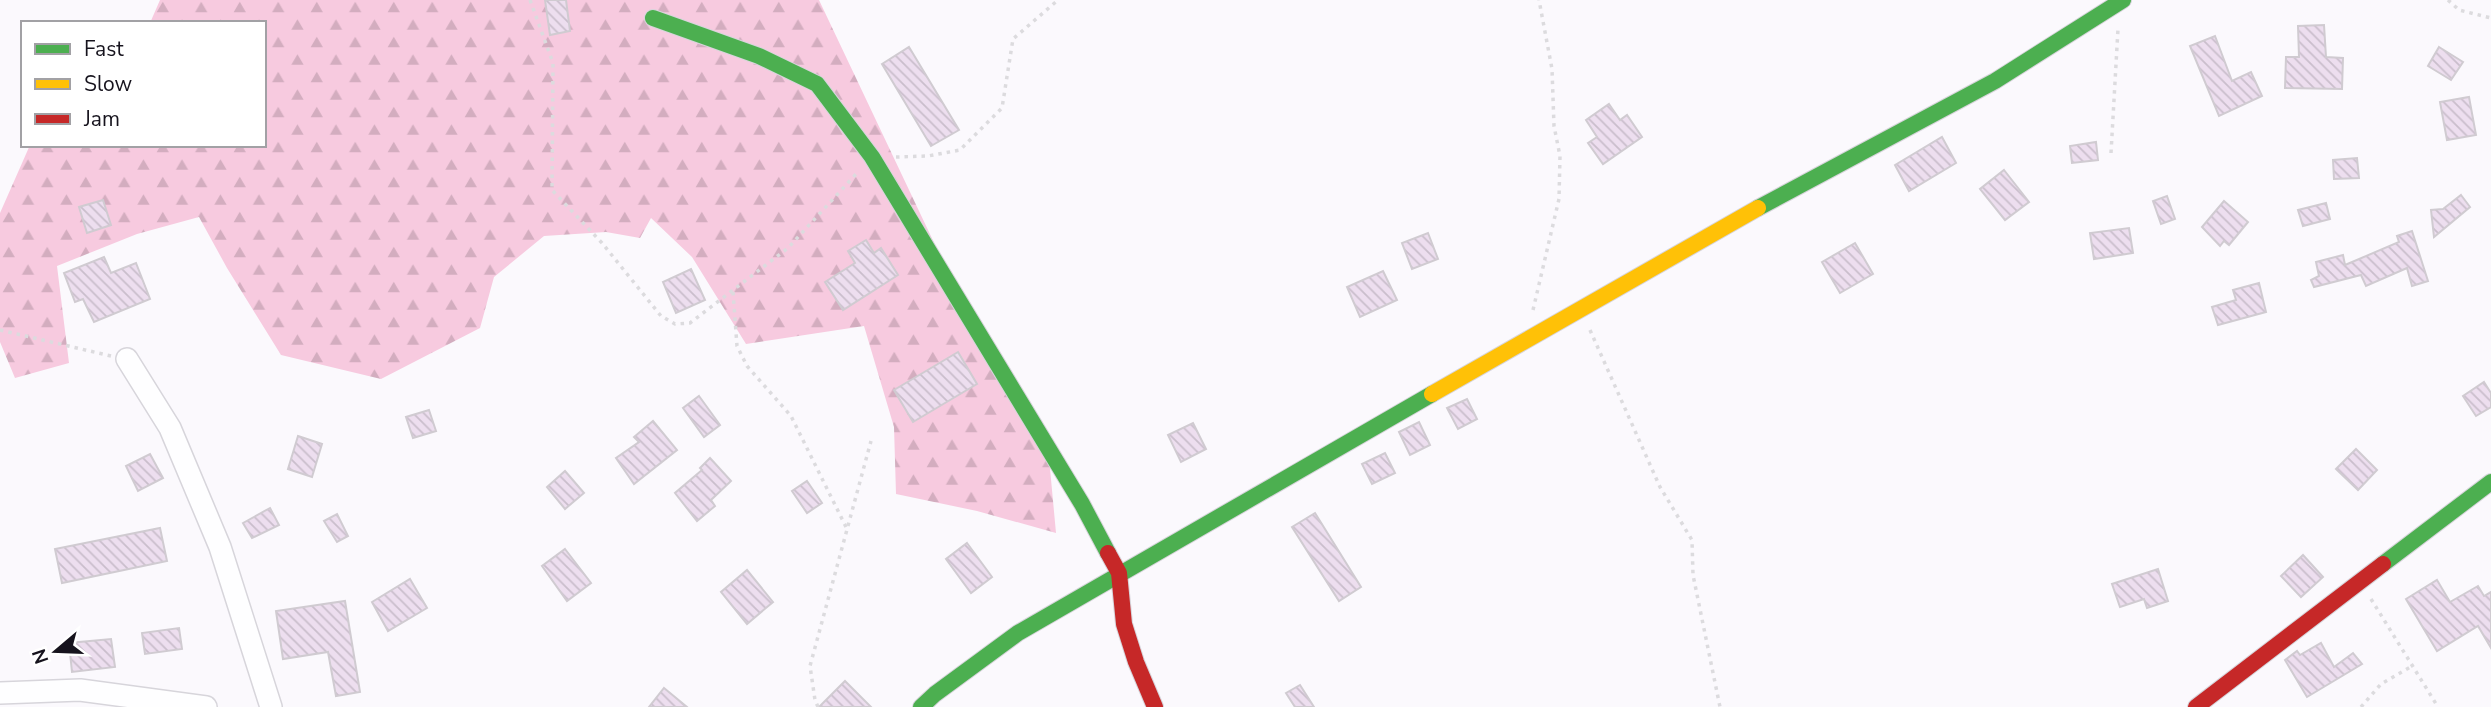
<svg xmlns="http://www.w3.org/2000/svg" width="2491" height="707" viewBox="0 0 2491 707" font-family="'Nunito Sans',sans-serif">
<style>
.forest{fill:url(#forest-firs)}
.building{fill:url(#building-back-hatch);stroke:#d0cbd1;stroke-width:2}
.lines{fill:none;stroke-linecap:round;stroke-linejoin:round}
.street-casing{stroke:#d7d5db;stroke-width:24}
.fast-casing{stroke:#d7d5db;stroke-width:18}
.slow-casing{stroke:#d7d5db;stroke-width:18}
.jam-casing{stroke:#d7d5db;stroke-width:18}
.path{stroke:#dcdbde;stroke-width:3.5;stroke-dasharray:3.5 5;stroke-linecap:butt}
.street{stroke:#fefeff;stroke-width:21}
.fast{stroke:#4caf50;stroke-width:16}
.slow{stroke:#ffc107;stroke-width:16}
.jam{stroke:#c62828;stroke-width:16}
</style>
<defs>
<pattern id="forest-firs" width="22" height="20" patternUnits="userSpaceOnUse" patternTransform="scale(1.75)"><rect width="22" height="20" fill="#f7cadf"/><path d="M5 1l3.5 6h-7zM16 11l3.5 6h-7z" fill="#d3adbf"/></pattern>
<pattern id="building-back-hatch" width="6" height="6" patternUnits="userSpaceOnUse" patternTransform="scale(1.75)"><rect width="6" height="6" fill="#eddeef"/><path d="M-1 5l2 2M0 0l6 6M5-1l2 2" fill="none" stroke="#cabecc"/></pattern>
</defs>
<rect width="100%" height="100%" fill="#fbf9fd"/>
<polygon class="forest" points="160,0 819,0 983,346 1048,447 1056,533 977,511 896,494 894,427 864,326 746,344 692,257 651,218 640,238 606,232 544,236 494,277 480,328 381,379 281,355 227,268 199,217 137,234 57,266 69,363 15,378 0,342 0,213 30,145 264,145 264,23 150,23"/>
<g class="building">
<polygon points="545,0 566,0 570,31 550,35"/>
<polygon points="2324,25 2326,57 2343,58 2342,89 2285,88 2286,57 2299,57 2298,26"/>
<polygon points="2215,36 2232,81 2251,72 2262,96 2219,116 2190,46"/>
<polygon points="909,47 959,130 931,146 882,64"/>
<polygon points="2439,47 2463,62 2451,80 2428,66"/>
<polygon points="2469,97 2476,135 2447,140 2440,102"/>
<polygon points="1609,104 1620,120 1627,115 1642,137 1603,164 1588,143 1597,137 1586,120"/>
<polygon points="1942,137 1956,163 1909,191 1895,165"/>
<polygon points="2096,142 2098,160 2072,163 2070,146"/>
<polygon points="2357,158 2359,178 2334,179 2333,160"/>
<polygon points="2004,170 2029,202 2005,220 1980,189"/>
<polygon points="2461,195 2470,207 2434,237 2431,210 2443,209"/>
<polygon points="2167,196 2175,219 2161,224 2153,201"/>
<polygon points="103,200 111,225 87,233 79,207"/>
<polygon points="2224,201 2248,222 2229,245 2224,241 2220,246 2202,227"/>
<polygon points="2326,203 2330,219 2303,226 2298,210"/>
<polygon points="2129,228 2133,253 2094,259 2090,233"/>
<polygon points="2412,231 2428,281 2412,286 2407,268 2366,286 2361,275 2314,287 2311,280 2319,276 2316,262 2343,255 2345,265 2399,242 2397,236"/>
<polygon points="1428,233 1438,259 1412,269 1402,243"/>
<polygon points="866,240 874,253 881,248 898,275 843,310 825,282 855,263 848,251"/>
<polygon points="1855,243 1873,274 1840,293 1822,262"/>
<polygon points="104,257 111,273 136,263 150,299 94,322 83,299 75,302 64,273"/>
<polygon points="691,269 705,300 676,313 663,282"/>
<polygon points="1383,271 1397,300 1360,317 1347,287"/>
<polygon points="2259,283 2266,312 2218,325 2212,307 2236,300 2233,290"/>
<polygon points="958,352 977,384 913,422 894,390"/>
<polygon points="2484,382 2491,393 2491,407 2476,416 2463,396"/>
<polygon points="699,396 720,425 704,437 683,408"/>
<polygon points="1467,399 1477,419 1458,429 1447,408"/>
<polygon points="429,410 436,431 413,438 406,417"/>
<polygon points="653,421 677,450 634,484 616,458 639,442 634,437"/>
<polygon points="1419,422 1430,445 1410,455 1399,432"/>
<polygon points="1193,423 1206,449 1181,462 1168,435"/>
<polygon points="298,436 322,444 312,477 288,469"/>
<polygon points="2356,449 2377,470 2358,490 2336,469"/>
<polygon points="1385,453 1395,473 1372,484 1362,464"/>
<polygon points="150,454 163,478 138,491 126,466"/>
<polygon points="710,458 731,481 711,500 715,506 697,521 675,493 702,470 700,468"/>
<polygon points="565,471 584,493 565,509 547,487"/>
<polygon points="807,481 822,503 807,513 792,491"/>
<polygon points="270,508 279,525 252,538 243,523"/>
<polygon points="1315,513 1361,587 1339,601 1292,527"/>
<polygon points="337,514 348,536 337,542 324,521"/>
<polygon points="160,528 167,561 62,583 55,549"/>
<polygon points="967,543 992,577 971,593 946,559"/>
<polygon points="565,549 591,583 567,601 542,566"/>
<polygon points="2303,555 2323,577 2301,597 2281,576"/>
<polygon points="2158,569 2168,601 2147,608 2144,599 2120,607 2112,584"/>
<polygon points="747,570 773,602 747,624 721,592"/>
<polygon points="410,579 427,608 388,631 372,602"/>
<polygon points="2437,580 2450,602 2478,586 2484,596 2491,592 2491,648 2478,626 2437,651 2406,599"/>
<polygon points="345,601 360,692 336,696 328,652 283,659 276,611"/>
<polygon points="179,628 182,649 145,654 142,633"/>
<polygon points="111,639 115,667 72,672 69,643"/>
<polygon points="2321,643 2334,667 2353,653 2362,664 2307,697 2285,660 2297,651 2300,655"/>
<polygon points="845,681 871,707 819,707"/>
<polygon points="1300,685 1314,707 1295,707 1286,693"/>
<polygon points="664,688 687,707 649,707"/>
</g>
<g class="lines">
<defs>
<g id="street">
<polyline points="127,359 170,428 220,547 271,707"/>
<polyline points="0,693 80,690 206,707"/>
</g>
<g id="fast">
<polyline points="653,18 759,56 817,84 872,157 1082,504 1108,553"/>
<polyline points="1758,208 1995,81 2123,0"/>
<polyline points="2383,564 2491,482"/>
<polyline points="921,707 935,694 1018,633 1432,394"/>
</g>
<polyline id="slow" points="1432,394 1758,208"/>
<g id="jam">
<polyline points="1108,553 1119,573 1124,624 1136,662 1155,707"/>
<polyline points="2196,707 2383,564"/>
</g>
</defs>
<use href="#street" class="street-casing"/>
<use href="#fast" class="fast-casing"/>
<use href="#slow" class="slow-casing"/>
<use href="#jam" class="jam-casing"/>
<g class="path">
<polyline points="530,0 553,63 552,190 602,243 661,316 675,324 690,323 788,248 857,173"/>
<polyline points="2448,0 2459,10 2491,18"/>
<polyline points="2111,153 2118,29"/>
<polyline points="896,157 928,156 960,150 1002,108 1013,39 1058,0"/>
<polyline points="733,292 737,346 747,366 791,416 847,529"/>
<polyline points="1533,310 1559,199 1560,156 1554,126 1552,69 1539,0"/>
<polyline points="0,330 111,356"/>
<polyline points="1590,330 1660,487 1692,540 1693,575 1720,707"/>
<polyline points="2371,599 2438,707"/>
<polyline points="818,707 815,700 810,666 871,441"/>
<polyline points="2361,707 2381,684 2412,666"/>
</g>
<use href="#street" class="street"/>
<use href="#fast" class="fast"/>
<use href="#slow" class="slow"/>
<use href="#jam" class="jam"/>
</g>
<rect x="21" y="21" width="245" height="126" fill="#ffffff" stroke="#a2a1a5" stroke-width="2"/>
<rect x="35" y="44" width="35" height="10" fill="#4caf50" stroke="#a2a1a5" stroke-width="2"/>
<text x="84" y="56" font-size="21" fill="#16131d">Fast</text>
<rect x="35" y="79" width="35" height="10" fill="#ffc107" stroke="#a2a1a5" stroke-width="2"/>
<text x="84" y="91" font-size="21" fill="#16131d">Slow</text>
<rect x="35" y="114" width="35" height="10" fill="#c62828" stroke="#a2a1a5" stroke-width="2"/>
<text x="84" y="126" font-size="21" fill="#16131d">Jam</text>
<g transform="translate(56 651) rotate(251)" stroke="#ffffff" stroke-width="5" paint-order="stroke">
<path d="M0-5L12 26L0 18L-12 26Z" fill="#16131d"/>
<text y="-10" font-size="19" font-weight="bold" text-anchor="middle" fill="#16131d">N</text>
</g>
</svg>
